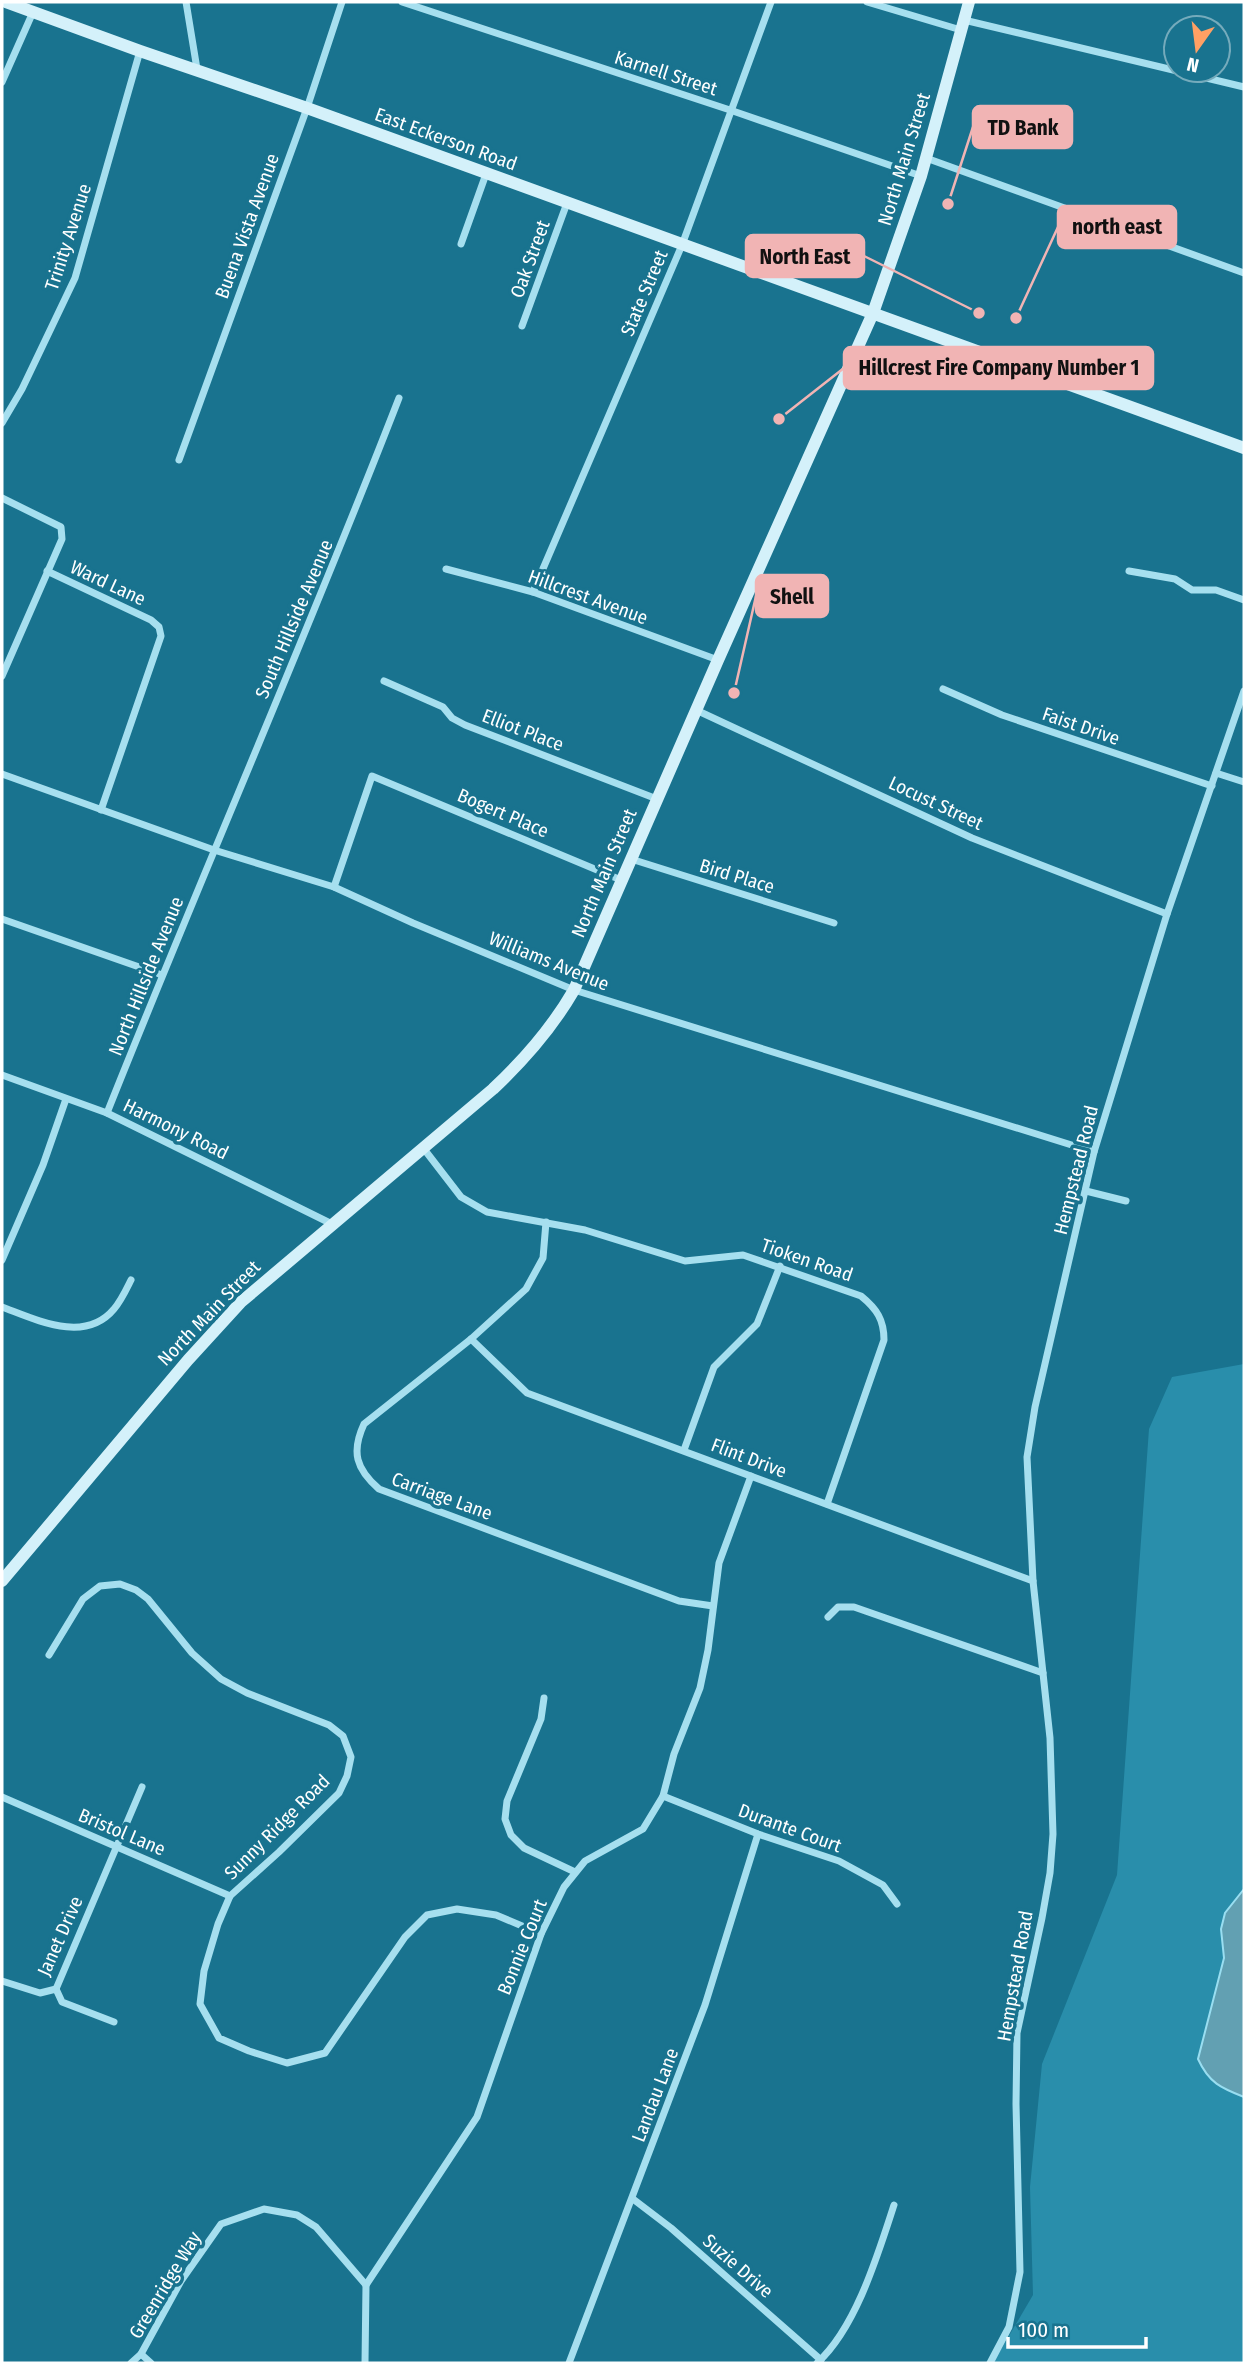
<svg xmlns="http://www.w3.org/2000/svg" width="1246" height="2365" viewBox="0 0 1246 2365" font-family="'Fira Sans Condensed',sans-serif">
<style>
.green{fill:#298eab}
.water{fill:#62a0b2;stroke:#99def1;stroke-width:2}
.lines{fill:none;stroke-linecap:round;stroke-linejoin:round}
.street{stroke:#a6dfef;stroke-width:7}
.secondary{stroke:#d4f1fa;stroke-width:12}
.labels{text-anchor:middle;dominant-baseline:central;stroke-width:7;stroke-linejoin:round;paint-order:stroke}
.street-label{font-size:19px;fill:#fff;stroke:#19738f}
.leader{fill:none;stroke:#f1b4b4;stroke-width:2.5}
.callout-dot{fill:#f1b4b4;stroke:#19738f;stroke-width:2.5}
.callout{fill:#f1b4b4;stroke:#f1b4b4;stroke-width:2.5}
.callout-label{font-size:21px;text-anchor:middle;font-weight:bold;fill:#111}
</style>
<rect width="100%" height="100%" fill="#19738f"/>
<polygon class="green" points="1244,1364 1244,2363 993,2363 1033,2295 1030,2187 1042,2064 1117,1875 1149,1429 1172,1377"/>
<path class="water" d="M1244,1889V2097C1221,2088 1209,2083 1198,2059L1224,1958L1221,1929L1225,1913Z"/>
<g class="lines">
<g class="street">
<polyline points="186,2 197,69"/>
<polyline points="402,2 730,110 921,176"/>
<polyline points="867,2 961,30"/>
<polyline points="964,20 1244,87"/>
<polyline points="2,82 33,12"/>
<polyline points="926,158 1244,273"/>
<polyline points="461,244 486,174"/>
<polyline points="522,326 567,203"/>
<polyline points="2,423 22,389 75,278 140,51"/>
<polyline points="179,460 307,108 342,2"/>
<polyline points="2,498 61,527 62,539 2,676"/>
<polyline points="446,569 533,592 718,660"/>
<polyline points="47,571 151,620 159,627 161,636 101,810"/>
<polyline points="1129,571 1175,579 1192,590 1216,590 1244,600"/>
<polyline points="533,592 682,245 771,2"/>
<polyline points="384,681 443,707 452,718 465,725 657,799"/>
<polyline points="943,689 1002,715 1212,786"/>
<polyline points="696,710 972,838 1167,914"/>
<polyline points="1216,773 1244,782"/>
<polyline points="2,774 214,850 334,887 413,923 574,990 1094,1152"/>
<polyline points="631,859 834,923"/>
<polyline points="334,887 372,776 621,880"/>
<polyline points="2,919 162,975"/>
<polyline points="2,1075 107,1113 332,1224"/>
<path d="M107,1113C202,874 306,638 399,398"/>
<path d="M424,1149L461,1197L487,1212L585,1230L685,1261L743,1255L861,1296C877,1309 884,1320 884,1340L827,1504"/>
<polyline points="1086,1191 1126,1201"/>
<path d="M546,1222L543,1258L526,1289L471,1339L364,1424C351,1452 356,1469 379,1489L679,1601L713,1606"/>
<polyline points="2,1260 43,1165 66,1099"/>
<path d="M2,1307C37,1320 85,1344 114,1309C121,1301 126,1290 131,1280"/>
<polyline points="471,1339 527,1393 1033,1581"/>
<polyline points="684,1450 714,1367 757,1324 780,1266"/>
<polyline points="828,1617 838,1607 854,1607 1043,1673"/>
<polyline points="49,1655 83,1599 100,1586 120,1584 136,1590 148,1599 192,1653 221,1679 247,1693 329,1725 343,1736 351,1757 347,1776 339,1793 279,1852 230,1896 218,1924 204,1971 200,2004 219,2038 249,2051 287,2063 325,2053 405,1937 427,1915 457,1909 496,1915 541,1934"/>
<polyline points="544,1698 541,1719 507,1801 505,1819 511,1835 524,1848 575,1872"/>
<polyline points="663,1796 758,1834 839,1861 883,1885 897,1904"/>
<polyline points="2,1797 230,1896"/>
<polyline points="2,1981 40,1993 56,1989"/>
<polyline points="56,1989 142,1787"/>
<polyline points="56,1989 62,2002 114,2022"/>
<polyline points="633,2199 671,2228 821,2360"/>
<polyline points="366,2285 477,2117 541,1934 564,1887 585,1861 643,1829 663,1796 674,1754 700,1688 708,1650 719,1563 751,1476"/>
<polyline points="141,2354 151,2363"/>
<polyline points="131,2363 141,2354 181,2281 221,2224 264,2209 297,2215 316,2227 366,2285 365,2363"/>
<polyline points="569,2363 705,2005 758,1834"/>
<path d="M817,2363C856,2328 878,2254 894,2205"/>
<polyline points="990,2363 1009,2327 1020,2272 1016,2104 1017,2033 1042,1918 1050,1873 1053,1834 1050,1738 1033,1581 1027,1457 1035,1407 1094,1152 1167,914 1244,691"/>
</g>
<g class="secondary">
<polyline points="6,2 140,51 307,108 1244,448"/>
<path d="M2,1581L188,1360L241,1302L493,1089C525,1059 552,1028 574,990L718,660L873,313L921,176L969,2"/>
</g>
</g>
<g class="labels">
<g class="street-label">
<text transform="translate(666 73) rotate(18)">Karnell Street</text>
<text transform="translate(446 139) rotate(20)">East Eckerson Road</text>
<text transform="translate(904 159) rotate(-73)">North Main Street</text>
<text transform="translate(247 226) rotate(-70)">Buena Vista Avenue</text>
<text transform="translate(68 237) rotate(-72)">Trinity Avenue</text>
<text transform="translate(530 259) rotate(-70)">Oak Street</text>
<text transform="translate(644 293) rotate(-67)">State Street</text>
<text transform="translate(108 583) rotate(25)">Ward Lane</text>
<text transform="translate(588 597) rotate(20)">Hillcrest Avenue</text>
<text transform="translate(294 619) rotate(-67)">South Hillside Avenue</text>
<text transform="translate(1081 726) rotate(19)">Faist Drive</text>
<text transform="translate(523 730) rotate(21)">Elliot Place</text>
<text transform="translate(936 803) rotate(25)">Locust Street</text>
<text transform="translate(503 813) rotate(23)">Bogert Place</text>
<text transform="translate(604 873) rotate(-67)">North Main Street</text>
<text transform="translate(737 876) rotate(17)">Bird Place</text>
<text transform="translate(549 961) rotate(22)">Williams Avenue</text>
<text transform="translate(146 976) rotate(-68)">North Hillside Avenue</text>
<text transform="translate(176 1129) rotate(26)">Harmony Road</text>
<text transform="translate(1076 1170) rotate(-76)">Hempstead Road</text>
<text transform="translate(807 1260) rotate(19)">Tioken Road</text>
<text transform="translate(209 1313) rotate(-46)">North Main Street</text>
<text transform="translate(749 1458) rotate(21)">Flint Drive</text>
<text transform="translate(442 1496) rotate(20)">Carriage Lane</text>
<text transform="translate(277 1827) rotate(-45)">Sunny Ridge Road</text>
<text transform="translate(790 1828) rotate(20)">Durante Court</text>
<text transform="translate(122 1832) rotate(23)">Bristol Lane</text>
<text transform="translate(60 1936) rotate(-66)">Janet Drive</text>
<text transform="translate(522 1947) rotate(-68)">Bonnie Court</text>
<text transform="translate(1015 1976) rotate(-80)">Hempstead Road</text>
<text transform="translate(655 2095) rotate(-69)">Landau Lane</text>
<text transform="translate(738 2266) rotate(41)">Suzie Drive</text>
<text transform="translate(165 2285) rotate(-59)">Greenridge Way</text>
</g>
</g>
<path class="leader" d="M948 204L973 127M1016 318L1058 227M979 313L864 256M779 419L844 368M734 693L756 596"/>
<g class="callout-dot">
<circle cx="948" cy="204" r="7"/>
<circle cx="1016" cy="318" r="7"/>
<circle cx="979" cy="313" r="7"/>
<circle cx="779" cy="419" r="7"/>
<circle cx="734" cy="693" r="7"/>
</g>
<g class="callout">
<rect x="973" y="106" width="99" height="42" rx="7"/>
<rect x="1058" y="206" width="118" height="42" rx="7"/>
<rect x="746" y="235" width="118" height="42" rx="7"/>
<rect x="844" y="347" width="309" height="42" rx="7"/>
<rect x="756" y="575" width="72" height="42" rx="7"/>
</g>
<g class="callout-label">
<text x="1023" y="135">TD Bank</text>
<text x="1117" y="234">north east</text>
<text x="805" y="264">North East</text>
<text x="999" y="375">Hillcrest Fire Company Number 1</text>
<text x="792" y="604">Shell</text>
</g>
<rect width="1246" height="2365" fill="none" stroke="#ffffff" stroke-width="7"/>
<g transform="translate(1197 49) rotate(194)"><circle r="33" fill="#19738f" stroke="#75abbc" stroke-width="2"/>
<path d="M0-5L12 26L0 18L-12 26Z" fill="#ffa064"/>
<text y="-10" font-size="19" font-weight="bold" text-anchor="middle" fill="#ffffff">N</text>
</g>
<path d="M1008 2337v10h138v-10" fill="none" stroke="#ffffff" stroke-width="3.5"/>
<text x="1018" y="2337" font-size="21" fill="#ffffff" stroke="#19738f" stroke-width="5" paint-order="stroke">100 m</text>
</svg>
